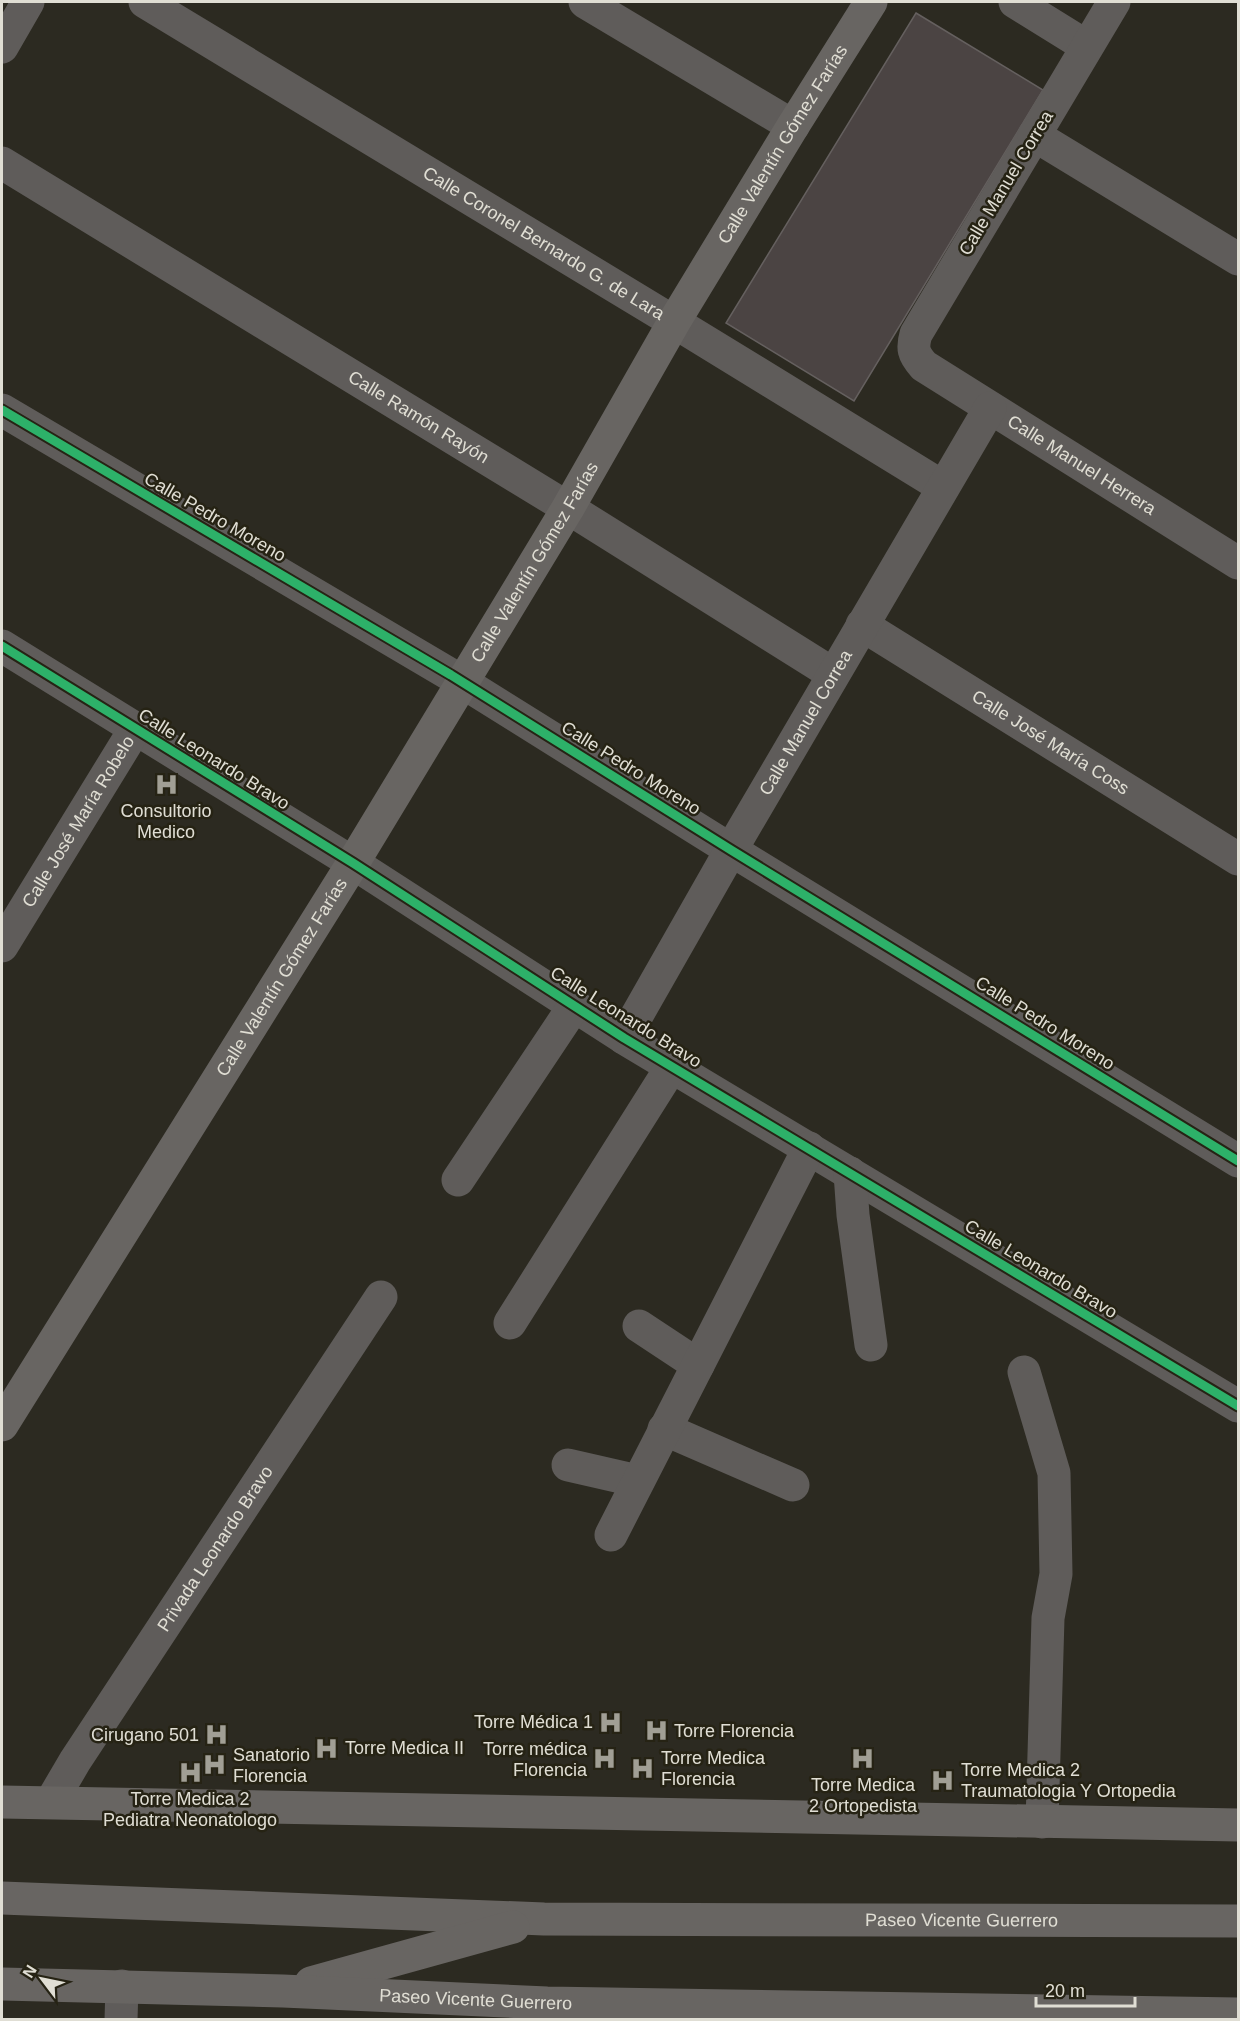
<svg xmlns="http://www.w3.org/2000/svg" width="1240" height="2021" viewBox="0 0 1240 2021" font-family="Helvetica,sans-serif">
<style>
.building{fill:#4b4443;stroke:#65605f;stroke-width:1.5}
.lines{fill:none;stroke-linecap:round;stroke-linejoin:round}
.minor{stroke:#5f5c5a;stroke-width:33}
.major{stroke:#686562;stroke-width:33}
.cycleway-casing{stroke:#262314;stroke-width:13}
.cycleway{stroke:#2db169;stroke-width:9}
.labels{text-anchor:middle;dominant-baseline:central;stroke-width:5;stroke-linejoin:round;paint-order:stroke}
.street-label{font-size:18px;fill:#e0ded4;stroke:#262314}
.poi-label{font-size:18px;fill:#e0ded4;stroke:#262314;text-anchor:start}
</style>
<rect width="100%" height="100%" fill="#2c2a21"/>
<polygon class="building" points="916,13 1043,90 854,401 726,323"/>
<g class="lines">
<g class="minor">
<path id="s1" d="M145,2L674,322L943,487"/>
<polyline points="585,2 793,126"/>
<polyline points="1015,2 1086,46"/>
<path id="s2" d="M1114,2L916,334C912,348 913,354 924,366L1238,563"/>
<polyline points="2,47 28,2"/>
<polyline points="1034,135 1238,259"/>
<path id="s3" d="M2,163L568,508L833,674"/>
<polyline points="2,410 451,675 731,850 1238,1161"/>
<path id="s4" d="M862,625L1238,859"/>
<polyline points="2,646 353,863 624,1038 1238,1406"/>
<path id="s5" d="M2,946L135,729"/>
<path id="s6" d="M624,1038L731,850L990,408"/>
<polyline points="850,1173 853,1215 871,1345"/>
<polyline points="458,1180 574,1006"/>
<polyline points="510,1323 672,1066"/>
<polyline points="639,1326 698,1365"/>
<polyline points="1024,1372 1054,1473 1056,1574 1048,1618 1042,1822"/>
<polyline points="664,1429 793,1485"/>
<polyline points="568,1465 638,1481"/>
<polyline points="611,1535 809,1148"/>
<path id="s7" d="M51,1802L75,1761L381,1297"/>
<polyline points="121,2020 122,1986"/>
</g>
<g class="major">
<path id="s8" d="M2,1425L353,863L568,508L674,322L793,126L871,2"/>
<polyline points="2,1802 1238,1825"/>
<path id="s9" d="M2,1898L544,1919L1238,1921"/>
<polyline points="311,1983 513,1927"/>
<path id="s10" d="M2,1984L283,1991L547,2003L1238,2014"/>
</g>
<defs>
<g id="cycleway">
<polyline points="2,410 451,675 731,850 1238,1161"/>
<polyline points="2,646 353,863 624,1038 1238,1406"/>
</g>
</defs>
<use href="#cycleway" class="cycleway-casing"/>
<use href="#cycleway" class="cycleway"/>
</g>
<defs>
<symbol id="hospital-bare" viewBox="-9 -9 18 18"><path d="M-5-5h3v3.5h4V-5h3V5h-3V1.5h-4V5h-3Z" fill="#a19f95" stroke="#262314" stroke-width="2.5" paint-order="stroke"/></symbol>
</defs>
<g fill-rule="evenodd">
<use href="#hospital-bare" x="150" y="768" width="33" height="33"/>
<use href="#hospital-bare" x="594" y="1706" width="33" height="33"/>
<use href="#hospital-bare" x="640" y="1714" width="33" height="33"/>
<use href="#hospital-bare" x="200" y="1718" width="33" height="33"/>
<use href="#hospital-bare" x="310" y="1732" width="33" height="33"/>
<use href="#hospital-bare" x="588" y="1742" width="33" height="33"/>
<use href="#hospital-bare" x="846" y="1742" width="33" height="33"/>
<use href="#hospital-bare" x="198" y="1748" width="33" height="33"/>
<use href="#hospital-bare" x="626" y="1752" width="33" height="33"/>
<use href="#hospital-bare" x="174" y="1756" width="33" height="33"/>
<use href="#hospital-bare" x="926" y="1764" width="33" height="33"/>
</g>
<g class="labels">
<g class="street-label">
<text stroke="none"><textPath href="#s8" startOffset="1500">Calle Valentín Gómez Farías</textPath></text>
<text transform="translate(1006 183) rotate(-59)">Calle Manuel Correa</text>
<text stroke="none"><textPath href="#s1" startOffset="466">Calle Coronel Bernardo G. de Lara</textPath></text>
<text stroke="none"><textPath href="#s3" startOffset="488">Calle Ramón Rayón</textPath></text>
<text stroke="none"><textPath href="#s2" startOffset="608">Calle Manuel Herrera</textPath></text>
<text transform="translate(215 517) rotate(30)">Calle Pedro Moreno</text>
<text stroke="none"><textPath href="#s8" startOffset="1014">Calle Valentín Gómez Farías</textPath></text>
<text stroke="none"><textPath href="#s6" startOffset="364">Calle Manuel Correa</textPath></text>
<text stroke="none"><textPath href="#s4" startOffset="222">Calle José María Coss</textPath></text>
<text transform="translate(214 759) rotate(32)">Calle Leonardo Bravo</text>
<text transform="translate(631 768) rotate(32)">Calle Pedro Moreno</text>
<text stroke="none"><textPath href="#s5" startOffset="146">Calle José María Robelo</textPath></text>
<text stroke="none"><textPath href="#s8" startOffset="528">Calle Valentín Gómez Farías</textPath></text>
<text transform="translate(626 1017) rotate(32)">Calle Leonardo Bravo</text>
<text transform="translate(1045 1023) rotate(32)">Calle Pedro Moreno</text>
<text transform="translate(1041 1269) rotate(31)">Calle Leonardo Bravo</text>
<text stroke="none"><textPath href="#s7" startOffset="302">Privada Leonardo Bravo</textPath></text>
<text stroke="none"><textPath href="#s9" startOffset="960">Paseo Vicente Guerrero</textPath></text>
<text stroke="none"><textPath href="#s10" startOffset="474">Paseo Vicente Guerrero</textPath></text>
</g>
<g class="poi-label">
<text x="166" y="811" text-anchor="middle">Consultorio<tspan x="166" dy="21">Medico</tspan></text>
<text x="593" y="1722" text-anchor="end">Torre Médica 1</text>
<text x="674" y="1731">Torre Florencia</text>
<text x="199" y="1735" text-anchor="end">Cirugano 501</text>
<text x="345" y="1748">Torre Medica II</text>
<text x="587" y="1749" text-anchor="end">Torre médica<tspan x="587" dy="21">Florencia</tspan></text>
<text x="233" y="1755">Sanatorio<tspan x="233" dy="21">Florencia</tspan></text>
<text x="661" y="1758">Torre Medica<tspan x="661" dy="21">Florencia</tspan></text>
<text x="961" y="1770">Torre Medica 2<tspan x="961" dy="21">Traumatologia Y Ortopedia</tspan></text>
<text x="863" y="1785" text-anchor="middle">Torre Medica<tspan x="863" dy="21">2 Ortopedista</tspan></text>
<text x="190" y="1799" text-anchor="middle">Torre Medica 2<tspan x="190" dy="21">Pediatra Neonatologo</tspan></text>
</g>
</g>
<rect width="1240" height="2021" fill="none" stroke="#e0ded4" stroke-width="6"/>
<g transform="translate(42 1979) rotate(302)" stroke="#262314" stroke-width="4.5" paint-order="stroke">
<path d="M0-4.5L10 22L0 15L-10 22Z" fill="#e0ded4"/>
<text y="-9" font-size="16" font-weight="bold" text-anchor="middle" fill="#e0ded4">N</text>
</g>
<path d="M1036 1997v9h99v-9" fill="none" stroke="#e0ded4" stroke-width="3"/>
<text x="1045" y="1997" font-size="18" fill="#e0ded4" stroke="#262314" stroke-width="4.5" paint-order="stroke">20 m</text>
</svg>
